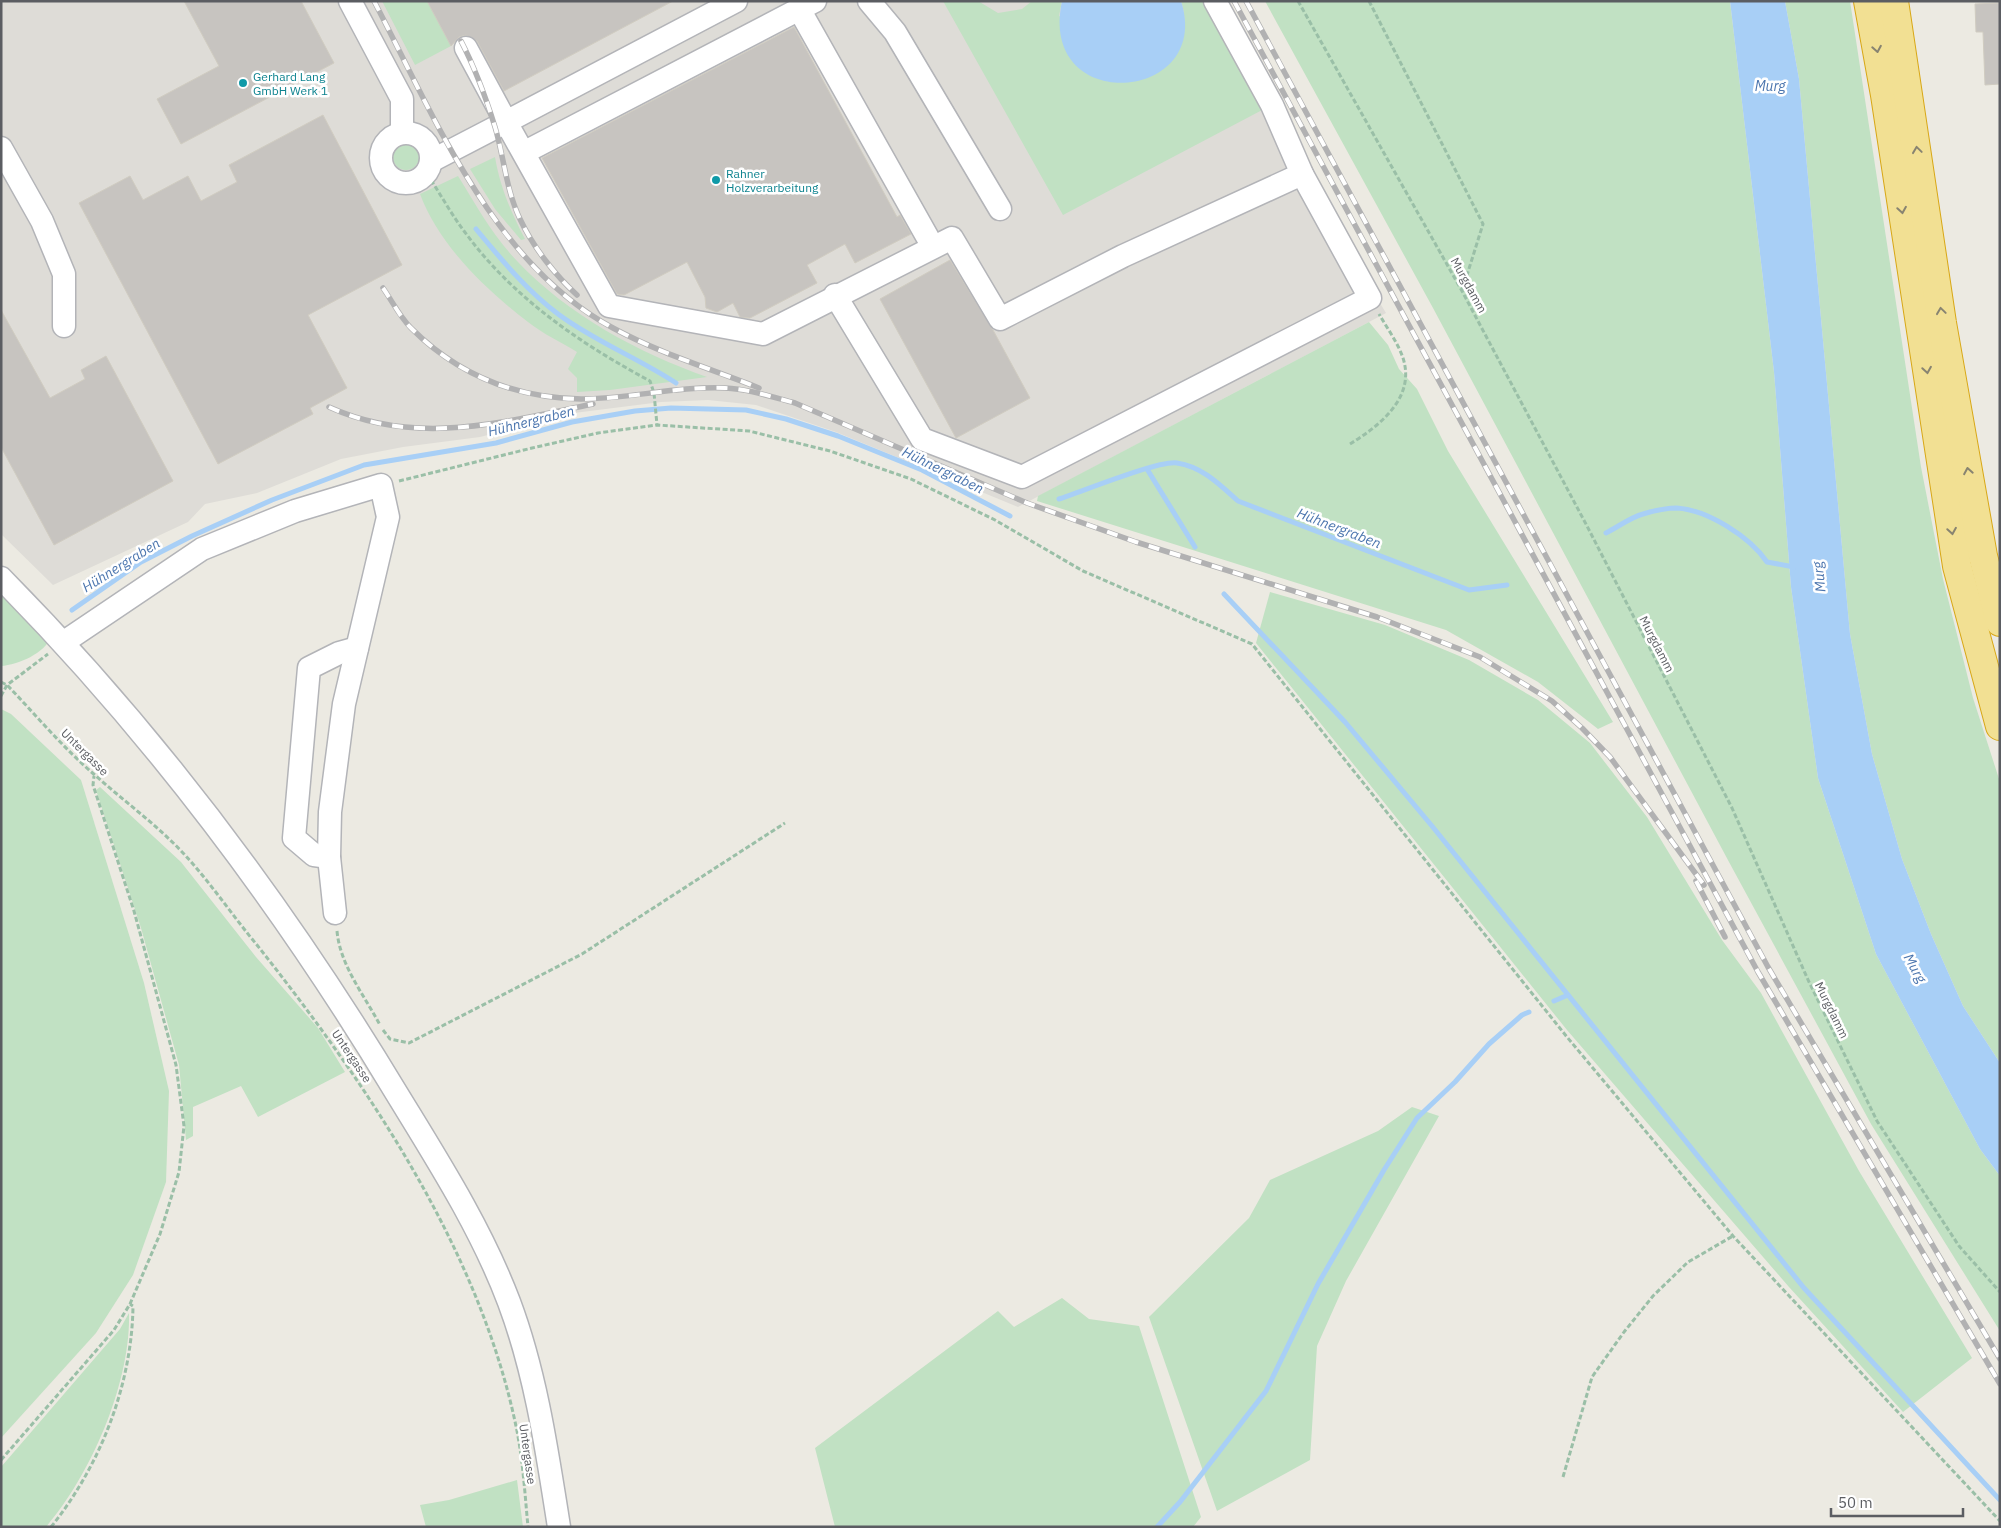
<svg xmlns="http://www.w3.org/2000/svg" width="2001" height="1528" viewBox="0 0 2001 1528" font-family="'IBM Plex Sans',sans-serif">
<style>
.industrial{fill:#dedcd7}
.green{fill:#c1e1c3}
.water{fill:#a8cff6}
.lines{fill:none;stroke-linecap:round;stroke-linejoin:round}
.stream{stroke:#a8cff6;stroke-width:5}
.building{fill:#c7c4c0;stroke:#d0ccc1}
.minor-casing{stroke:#b3b4b8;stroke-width:25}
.highway-casing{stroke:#d8a716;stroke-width:30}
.path{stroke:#9abfa7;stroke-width:3;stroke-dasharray:5 2.5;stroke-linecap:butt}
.minor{stroke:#fff;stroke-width:22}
.highway{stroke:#f2e093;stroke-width:28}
.rail-casing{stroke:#b1b1b2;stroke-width:5.5}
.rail{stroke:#fff;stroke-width:4;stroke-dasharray:11;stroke-linecap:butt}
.oneway{stroke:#888471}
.culture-dot{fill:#0f9aa8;stroke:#fff;stroke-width:2}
.labels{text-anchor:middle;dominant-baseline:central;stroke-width:5;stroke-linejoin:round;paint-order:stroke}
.culture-label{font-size:12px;fill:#0d838f;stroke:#fff;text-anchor:start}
.street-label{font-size:12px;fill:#5b5d62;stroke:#fff}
.water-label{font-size:14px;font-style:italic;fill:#4b75ae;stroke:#fff}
</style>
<rect width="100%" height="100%" fill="#eceae2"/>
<polygon class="industrial" points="1,1 1207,1 1302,174 1386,313 1018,507 836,432 756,405 708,400 661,402 574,413 480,437 403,447 341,459 257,493 205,504 188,522 53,585 1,534"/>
<g class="green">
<polygon points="382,1 427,1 451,46 415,65"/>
<path d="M943,1H978L998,13L1022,9L1032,1H1062L1059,16L1173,58C1183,39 1188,22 1181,1H1207L1266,108L1063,215Z"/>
<polygon points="1265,1 1730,1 1774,372 1791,587 1818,778 1876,954 1980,1149 2000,1176 2000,1331 1871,1124 1729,862 1433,308"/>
<polygon points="1785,1 1850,1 1921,467 1943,579 1973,698 2000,782 2000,1063 1963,1006 1931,934 1902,859 1872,754 1850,634 1799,79"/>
<circle cx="406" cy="157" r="13"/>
<path d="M495,157C500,187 511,212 525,239L521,240L495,209L470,169Z"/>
<path d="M458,176C476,205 493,236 517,261C568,315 637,352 707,377L610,390L577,392V378L568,369L577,352C561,342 543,334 528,322C485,289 439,245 420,194Z"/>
<polygon points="1369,322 1388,345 1399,369 1417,389 1448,451 1613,722 1598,729 1538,682 1446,630 1037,501 1038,496"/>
<path d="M1,581L51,637C45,653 18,665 1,666Z"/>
<polygon points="1270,592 1385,625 1469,660 1538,700 1590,743 1647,817 1722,940 1761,993 1859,1171 1972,1358 1903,1412 1789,1287 1567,1030 1256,643"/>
<polygon points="1,709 11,714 81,780 144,983 169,1091 166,1182 133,1275 96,1333 1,1438"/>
<polygon points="100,787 181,862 256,957 318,1028 345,1072 258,1117 241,1086 193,1107 193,1136 186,1140 179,1065 141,928 96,790"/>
<polygon points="1412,1107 1439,1116 1346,1281 1317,1346 1310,1460 1217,1511 1149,1317 1249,1218 1270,1180 1378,1131"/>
<polygon points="1062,1298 1089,1319 1139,1326 1201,1517 1193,1527 835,1527 815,1448 998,1311 1014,1327"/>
<path d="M129,1313C131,1382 91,1475 46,1527H1V1467L120,1329Z"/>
<polygon points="517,1480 523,1527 426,1527 420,1505 449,1500"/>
</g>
<g class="water">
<path d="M1062,1H1181C1214,103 1037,117 1062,1Z"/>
<polygon points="1730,1 1785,1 1799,79 1850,634 1872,754 1902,859 1931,934 1963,1006 2000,1063 2000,1176 1980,1149 1876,954 1818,778 1791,587 1774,372"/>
</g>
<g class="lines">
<g class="stream">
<path d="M476,229C501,259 526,290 558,314C594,341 638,358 676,383"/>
<polyline points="1147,469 1195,547"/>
<path d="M1059,499C1081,492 1159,460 1177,463C1203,467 1220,485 1238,501L1469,590L1507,585"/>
<path d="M1606,533C1618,527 1631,517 1643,514C1653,511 1667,508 1677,508C1708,510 1750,537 1767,562L1794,567"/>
<polyline points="1224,594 1345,722 1432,826 1804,1288 2000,1500"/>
<polyline points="72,610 141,562 192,536 272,500 364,465 496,443 572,422 635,411 671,408 746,410 786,419 838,436 922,470 1010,516"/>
<polyline points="1554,1001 1568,995"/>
<polyline points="1157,1527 1180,1502 1266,1391 1318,1284 1384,1170 1417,1118 1455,1082 1489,1044 1522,1015 1529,1012"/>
</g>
</g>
<g class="building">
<polygon points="184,1 301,1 334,63 181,144 157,99 219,66"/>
<polygon points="427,1 673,1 504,91 477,41 466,35 459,37 451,46"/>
<polygon points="2000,3 2000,84 1985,85 1983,32 1976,32 1975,4"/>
<polygon points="794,27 897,217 900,215 911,234 855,263 845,244 807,265 817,283 750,318 740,317 733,303 717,312 706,308 705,297 687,262 624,295 617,294 542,158"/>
<polygon points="323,115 402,265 308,315 347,388 310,408 313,414 218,464 79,203 130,176 143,200 188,176 201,201 237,182 229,165"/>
<polygon points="950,260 993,330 1030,398 956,438 880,299"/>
<polygon points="1,310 50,398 85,379 81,370 106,356 173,481 54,545 1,447"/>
</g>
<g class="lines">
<defs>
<g id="minor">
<polyline points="350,1 402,99 402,133"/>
<polyline points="869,1 895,32 1000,209"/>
<polyline points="799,9 933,247"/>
<polyline points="466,48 506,122 736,1"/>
<circle cx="406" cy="158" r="25"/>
<polyline points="1,148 42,221 64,274 64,326"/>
<polyline points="525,152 815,1"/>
<polyline points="431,161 506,122 609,306 763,334 952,238 1000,319 1123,256 1302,174"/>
<polyline points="835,295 922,439 1022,477 1370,298 1302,174 1272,105 1215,1"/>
<path d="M1,578C154,733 285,908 397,1094C438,1161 481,1228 509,1302C536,1374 547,1451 559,1527"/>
<polyline points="64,642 202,549 295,511 381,485 388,517 344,704 330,812 329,857 335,913"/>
<polyline points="329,857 314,855 294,838 309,668 339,653 357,648"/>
</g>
<g id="highway">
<polyline points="1868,1 1885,95 1957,566 2000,726"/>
<polyline points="1894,1 1942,323 1983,556 2000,622"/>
</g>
</defs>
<use href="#minor" class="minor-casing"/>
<use href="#highway" class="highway-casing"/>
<g class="path">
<polyline points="1298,1 1462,291 1587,526 1732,808 1809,982 1877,1121 1959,1246 2000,1292"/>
<polyline points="1369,1 1483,224 1462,291"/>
<path d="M431,180C442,197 452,215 464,231C512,297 579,343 650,381L654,393L657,425"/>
<path d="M1350,444C1379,426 1416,398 1403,358C1398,343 1387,328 1379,314"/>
<polyline points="399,481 532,448 598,433 657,425 749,431 830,451 911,479 995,520 1083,571 1252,644 1567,1037 1733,1236 2000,1521"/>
<path d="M1,682L7,685C36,715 64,749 96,776C125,802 157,825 184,854C210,882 232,915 257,945C368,1085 481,1252 517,1431C523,1462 525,1495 528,1527"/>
<polyline points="1,696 7,685 48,654"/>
<path d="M337,931C340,965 364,995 380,1025"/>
<polyline points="383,1030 390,1039 409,1043 582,954 785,823"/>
<polyline points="1,1460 114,1330 130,1304 160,1234 179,1172 184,1126 176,1065 134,911 93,785 94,776"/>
<polyline points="1563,1477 1592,1377 1624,1332 1653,1296 1688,1262 1733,1236"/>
<path d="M51,1527C100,1466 132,1385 133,1306L130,1304"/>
</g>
<use href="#minor" class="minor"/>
<use href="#highway" class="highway"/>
<defs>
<g id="rail">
<path d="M374,1C434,116 493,264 613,328C659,353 711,369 759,388"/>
<polyline points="1234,1 1758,972 2000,1384"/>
<polyline points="1246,1 1768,967 2000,1359"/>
<path d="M461,41C475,68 486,98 495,127C504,157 506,190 520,219C533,247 555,275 577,295"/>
<path d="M383,288C392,301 400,317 411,328C458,375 515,398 581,399C629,399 677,386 725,388C749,389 772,397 795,403L1027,503L1136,542L1377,617L1480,657L1552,701L1582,728L1610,757L1704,885"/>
<path d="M329,407C417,447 503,422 593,404"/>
<polyline points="1696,881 1725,937"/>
</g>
</defs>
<use href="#rail" class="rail-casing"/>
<use href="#rail" class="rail"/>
</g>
<defs><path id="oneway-chevron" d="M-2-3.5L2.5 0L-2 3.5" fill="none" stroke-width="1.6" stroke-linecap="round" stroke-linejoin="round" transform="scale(1.25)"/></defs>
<g class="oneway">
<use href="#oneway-chevron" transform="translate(1877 49) rotate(80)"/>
<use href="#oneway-chevron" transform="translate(1917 150) rotate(-98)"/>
<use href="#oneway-chevron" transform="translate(1902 210) rotate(81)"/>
<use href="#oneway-chevron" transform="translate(1941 311) rotate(-98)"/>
<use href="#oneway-chevron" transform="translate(1927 370) rotate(81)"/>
<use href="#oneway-chevron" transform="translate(1968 471) rotate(-100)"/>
<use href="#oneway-chevron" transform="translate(1952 531) rotate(81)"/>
</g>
<g class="culture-dot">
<circle cx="243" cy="83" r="5"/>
<circle cx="716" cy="180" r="5"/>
</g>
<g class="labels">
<g class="culture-label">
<text x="253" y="76">Gerhard Lang<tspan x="253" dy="14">GmbH Werk 1</tspan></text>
<text x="726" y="173">Rahner<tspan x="726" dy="14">Holzverarbeitung</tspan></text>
</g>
<g class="street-label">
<text transform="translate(1469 285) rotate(61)">Murgdamm</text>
<text transform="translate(1657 644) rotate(63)">Murgdamm</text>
<text transform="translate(85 752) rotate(45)">Untergasse</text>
<text transform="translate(1832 1010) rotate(64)">Murgdamm</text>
<text transform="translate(352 1056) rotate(56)">Untergasse</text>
<text transform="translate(528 1454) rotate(82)">Untergasse</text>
</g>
<g class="water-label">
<text x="1770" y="86">Murg</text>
<text transform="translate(531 421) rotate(-14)">Hühnergraben</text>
<text transform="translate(943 470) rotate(26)">Hühnergraben</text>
<text transform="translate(1339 528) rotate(21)">Hühnergraben</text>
<text transform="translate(121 565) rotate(-32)">Hühnergraben</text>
<text transform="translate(1819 577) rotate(-96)">Murg</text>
<text transform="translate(1915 968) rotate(61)">Murg</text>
</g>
</g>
<rect width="2001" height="1528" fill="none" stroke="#5b5d62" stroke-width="5"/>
<path d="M1831 1508v8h132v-8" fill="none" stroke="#5b5d62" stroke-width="2.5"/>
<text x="1838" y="1508" font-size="15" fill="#5b5d62" stroke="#ffffff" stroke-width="4" paint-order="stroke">50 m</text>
</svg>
